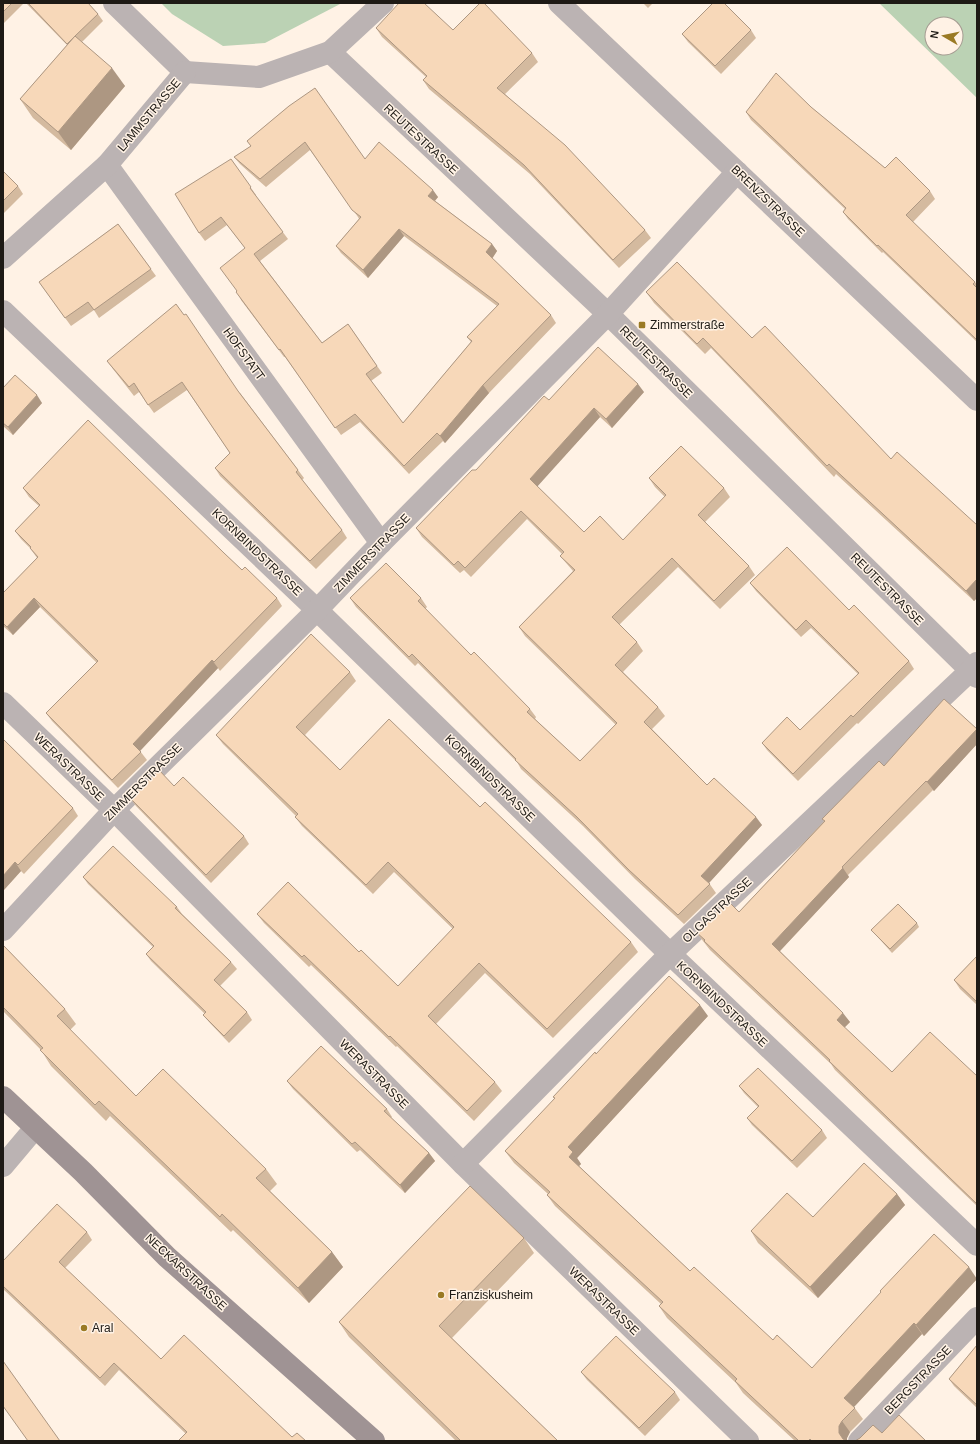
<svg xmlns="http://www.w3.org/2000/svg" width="980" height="1444" viewBox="0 0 980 1444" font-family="Arial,sans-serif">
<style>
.green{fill:#bbd2b4;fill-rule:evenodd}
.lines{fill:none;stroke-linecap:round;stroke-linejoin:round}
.minor{stroke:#bbb3b3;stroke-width:22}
.secondary{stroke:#9f9394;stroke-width:22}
.wall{fill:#d4ba9f}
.shaded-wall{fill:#ad9782}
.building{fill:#f7d8b9;stroke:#ad9782}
.poi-dot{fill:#9a7a24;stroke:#fff2e5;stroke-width:1.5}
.labels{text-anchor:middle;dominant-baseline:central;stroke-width:3;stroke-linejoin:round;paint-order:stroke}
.street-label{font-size:12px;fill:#1e1a15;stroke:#fff2e5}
.poi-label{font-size:12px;fill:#1e1a15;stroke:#fff2e5;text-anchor:start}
</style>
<rect width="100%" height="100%" fill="#fff2e5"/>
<g class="green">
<polygon points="161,3 342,3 265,43 223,46 172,14"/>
<path d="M879,3H977V98ZM932,24H956V48H932Z"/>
</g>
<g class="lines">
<g class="minor">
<polyline points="114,3 185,72"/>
<polyline points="559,3 977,400"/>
<polyline points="330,52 608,314 977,677"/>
<polyline points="185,72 259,77 330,52 383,3"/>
<polyline points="107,165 381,543"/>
<polyline points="3,258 107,165 185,72"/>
<polyline points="3,311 317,610 670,954 977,1245"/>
<polyline points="3,703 114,810 463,1164 748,1441"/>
<polyline points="3,930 114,810 317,610 381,543 608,314 737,172"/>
<polyline points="463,1164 670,954 970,671 977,663"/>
<polyline points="3,1166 35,1128"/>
<polyline points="859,1441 977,1318"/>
</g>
<polyline class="secondary" points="3,1097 83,1172 167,1257 374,1441"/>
</g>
<g class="wall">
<polygon points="3,3 24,3 3,24"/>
<polygon points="26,3 88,3 98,14 103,21 82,42 125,86 71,150 33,118 20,99 67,45"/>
<polygon points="643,3 653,3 648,8"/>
<polygon points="376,28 453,30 532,53 538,62 505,94 645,230 651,238 619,268 530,174 429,89 423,80 426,77 382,37"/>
<polygon points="751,30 756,38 721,74 688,42 682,34"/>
<polygon points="289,106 365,159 438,197 435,201 492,244 497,251 492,259 551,315 556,323 489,393 445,443 443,441 409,474 360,422 341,435 285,357 284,357 241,300 237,291 245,248 227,225 205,241 199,233 231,159 256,195 255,195 288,239 260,261 322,343 348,324 382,373 371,381 403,423 471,342 467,337 497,306 404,236 368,278 341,253 336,246 359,219 358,217 310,150 266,187 240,164 234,157 251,146 247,141"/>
<polygon points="811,107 885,168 930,191 935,199 913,222 975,282 977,285 977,342 883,252 882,253 848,219 843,212 845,209 751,120 746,112"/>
<polygon points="3,171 18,186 23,194 3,214"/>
<polygon points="118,224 156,276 99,318 94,310 71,326 39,282"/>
<polygon points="646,292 752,338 891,459 977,525 977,598 974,601 836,474 834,477 711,348 705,354 654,303"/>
<polygon points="107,361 240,393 298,470 304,478 302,480 342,530 347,538 316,569 220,476 215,468 230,453 187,390 154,413 139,392 134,396 113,369"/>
<polygon points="3,388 42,403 13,435 3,426"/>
<polygon points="644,392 612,428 600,417 537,486 584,532 623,540 665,497 655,487 649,478 724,488 730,497 705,522 749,566 755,575 720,609 678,567 619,625 637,642 643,651 623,672 658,707 665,716 652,729 707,785 762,825 709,883 716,893 684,924 635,879 583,826 521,769 517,762 418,663 415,666 356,607 350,598 421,598 427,607 425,609 471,655 530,709 536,717 535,719 580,761 616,725 525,636 519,627 573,571 567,564 560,556 562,554 527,519 471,577 464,570 460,573 422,537 416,528 549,400"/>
<polygon points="23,488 224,553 242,570 277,598 282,606 220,671 218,668 140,751 147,760 118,788 52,721 46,713 97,663 40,607 13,635 3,626 3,593 37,558 30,548 21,539 15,531 39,506 29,497"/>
<polygon points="750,583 849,610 909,661 914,669 858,724 857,723 798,781 767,750 762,743 800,730 858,674 811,628 801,637 756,591"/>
<polygon points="350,672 356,681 305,735 340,770 480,807 631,942 638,952 553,1038 485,973 436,1024 495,1082 502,1091 474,1121 397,1046 396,1047 311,965 309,967 264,923 257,914 359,952 398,986 453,929 394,872 373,894 302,826 295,817 296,816 223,744 216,735"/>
<polygon points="977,729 977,744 934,791 933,790 848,875 849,877 780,951 850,1022 844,1028 892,1072 977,1076 977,1206 866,1100 835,1070 831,1064 710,950 696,932 739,912 824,821 822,819 884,766"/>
<polygon points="3,739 73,808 78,816 24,874 21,871 3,891"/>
<polygon points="174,786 244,836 249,844 211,883 136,806 130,798"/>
<polygon points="83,877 177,907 182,914 231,962 237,969 220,986 247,1012 252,1020 229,1043 209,1022 203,1015 205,1014 151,961 146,954 153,947 88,884"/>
<polygon points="917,923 919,927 892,953 874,933 871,930"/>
<polygon points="3,945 65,1009 76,1024 70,1030 136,1096 266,1169 277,1184 270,1191 332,1252 343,1267 309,1303 233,1230 231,1232 110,1116 106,1121 51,1066 41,1050 3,1011"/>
<polygon points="977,956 977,1005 960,989 954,980"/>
<polygon points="708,1016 577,1158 581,1164 579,1166 690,1271 773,1340 812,1368 977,1278 977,1279 924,1336 922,1334 854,1407 863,1419 850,1432 847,1438 847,1441 795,1441 743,1393 736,1383 667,1318 659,1306 661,1304 555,1206 547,1195 548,1194 514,1163 505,1151 555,1099 553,1097 596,1054"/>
<polygon points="287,1081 387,1109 392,1117 391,1118 429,1153 435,1161 405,1193 360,1150 357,1152 293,1089"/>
<polygon points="739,1086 822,1130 827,1138 797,1168 752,1125 747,1118 758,1107 744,1093"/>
<polygon points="897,1194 905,1205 818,1298 758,1243 751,1231 813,1217"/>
<polygon points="87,1232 92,1240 65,1268 161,1359 292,1437 306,1441 185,1433 119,1370 105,1386 3,1289 3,1261"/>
<polygon points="524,1238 534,1253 452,1338 558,1441 456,1441 349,1337 339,1322"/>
<polygon points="977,1345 977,1408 954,1386 949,1379"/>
<polygon points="581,1372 675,1392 680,1400 645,1436 587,1380"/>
</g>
<g class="shaded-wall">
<polygon points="112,68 125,86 71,150 58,132"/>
<polygon points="433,190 438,197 433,203 428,196"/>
<polygon points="399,229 404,236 368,278 363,270"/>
<polygon points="492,244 497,251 491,260 486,252"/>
<polygon points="638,384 644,392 612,428 606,419"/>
<polygon points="483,385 489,393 445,443 440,436"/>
<polygon points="37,395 42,403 13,435 8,427"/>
<polygon points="594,408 600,417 536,488 530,479"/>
<polygon points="977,579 977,598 974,601 966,591"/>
<polygon points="34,598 40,607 13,635 7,627"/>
<polygon points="212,660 218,668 139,752 133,744"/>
<polygon points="977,729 977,744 934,791 927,782"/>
<polygon points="756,817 762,825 708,884 701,876"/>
<polygon points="15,862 21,871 3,891 3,876"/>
<polygon points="843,868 849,877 779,952 772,944"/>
<polygon points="700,1005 708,1016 577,1158 581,1164 577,1168 569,1157 568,1147"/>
<polygon points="843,1013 850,1022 843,1029 837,1020"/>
<polygon points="429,1153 435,1161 405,1193 400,1185"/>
<polygon points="897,1194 905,1205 818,1298 810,1287"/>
<polygon points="332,1252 343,1267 309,1303 298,1288"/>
<polygon points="969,1267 977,1279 924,1336 916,1325"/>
<polygon points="914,1323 922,1334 852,1409 844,1398"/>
<polygon points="842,1421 850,1432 847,1438 847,1441 844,1441 839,1433 839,1426"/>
</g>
<g class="building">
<polygon points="3,3 12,3 3,12"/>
<polygon points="28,3 88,3 98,14 75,36 67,44"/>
<polygon points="399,3 424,3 453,30 480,3 484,3 532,53 497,88 565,145 645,230 613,260 524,165 423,80 427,76 376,28"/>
<polygon points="713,3 724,3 751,30 715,66 682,34"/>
<polygon points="75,36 112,68 58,132 20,99"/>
<polygon points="776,73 811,107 885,168 896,157 930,191 906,215 975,282 973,284 977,288 977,340 878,245 877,246 843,212 846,208 746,112"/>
<polygon points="315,88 365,159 379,142 433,190 428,196 492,244 486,252 551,315 483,385 440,436 437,433 404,466 355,414 335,428 280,349 279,350 236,292 237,291 220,268 245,248 221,217 199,233 175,194 231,159 251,187 250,188 283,232 254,254 322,343 348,324 377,366 366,374 403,423 472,341 467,337 499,304 399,229 363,270 336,246 361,217 352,210 305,142 260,179 234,157 251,146 247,141 289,106"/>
<polygon points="3,171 18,186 3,201"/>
<polygon points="118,224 151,269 94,310 88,302 65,318 39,282"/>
<polygon points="677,262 752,338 765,326 891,459 897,452 977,525 977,579 966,591 829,464 827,466 703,338 697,344 646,292"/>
<polygon points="176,304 184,315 186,314 238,391 298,470 296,472 342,530 310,561 215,468 230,453 182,382 148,405 134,383 129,387 107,361"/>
<polygon points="598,347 638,384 606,419 594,408 530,479 584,532 600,516 623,540 666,495 649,478 681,446 724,488 698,515 749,566 714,601 672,558 612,617 637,642 615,665 658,707 644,722 707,785 714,778 756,817 701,876 710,884 678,915 629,870 577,817 515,760 516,759 412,654 409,657 350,598 386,563 421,598 418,601 471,655 474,652 530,709 527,712 580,761 617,723 519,627 575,570 560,556 564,552 521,511 465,568 458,561 454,565 416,528 472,470 476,470 544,396 549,400"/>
<polygon points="15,375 37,395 8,427 3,423 3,388"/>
<polygon points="88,420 224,553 242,570 245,567 277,598 214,662 212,660 133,744 141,752 112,780 46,713 98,661 34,598 7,627 3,623 3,593 38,557 30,548 31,547 15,531 40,505 23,488"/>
<polygon points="787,547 849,610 854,605 909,661 853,717 851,715 793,774 762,743 787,717 800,730 859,673 806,620 796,630 750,583"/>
<polygon points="311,634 350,672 296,727 340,770 389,719 480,807 485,802 631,942 547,1029 479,963 428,1016 495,1082 467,1111 390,1036 389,1037 304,955 302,957 257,914 288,882 359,952 361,950 398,986 454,927 388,862 366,885 295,817 298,814 216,735"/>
<polygon points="944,699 977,729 927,782 926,781 842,867 843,868 772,944 843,1013 837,1020 892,1072 930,1032 977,1076 977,1204 860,1091 829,1061 830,1060 704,941 705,940 696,932 728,901 739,912 825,821 822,819 879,761 884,766"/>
<polygon points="3,739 73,808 18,865 15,862 3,876 3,822 4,821 3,820"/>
<polygon points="159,770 174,786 183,777 244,836 206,875 130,798"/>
<polygon points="113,846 177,907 175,908 231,962 214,980 247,1012 224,1036 203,1015 206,1012 146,954 154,946 83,877"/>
<polygon points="898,904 917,923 890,949 871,930"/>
<polygon points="3,945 65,1009 57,1016 136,1096 163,1069 266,1169 256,1178 332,1252 298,1288 222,1214 220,1217 99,1101 95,1105 40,1050 43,1048 3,1007"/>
<polygon points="977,956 977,1002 954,980"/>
<polygon points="669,976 700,1005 568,1147 573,1152 569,1157 690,1271 694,1267 773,1340 777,1335 812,1368 881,1292 880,1291 934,1234 969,1267 916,1325 914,1323 844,1398 855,1408 842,1421 839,1426 839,1433 843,1439 847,1441 812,1441 810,1439 808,1441 799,1441 735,1381 737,1379 659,1306 663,1302 547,1195 550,1192 505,1151 555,1098 553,1097 595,1052 596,1054"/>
<polygon points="321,1046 387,1109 384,1111 429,1153 400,1185 355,1142 352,1144 287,1081"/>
<polygon points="758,1068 822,1130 792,1161 747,1118 759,1106 739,1086"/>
<polygon points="864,1163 897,1194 810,1287 751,1231 787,1193 813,1217"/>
<polygon points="470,1186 524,1238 439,1326 558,1441 461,1441 339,1322"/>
<polygon points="57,1204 87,1232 59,1262 161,1359 184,1335 292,1437 297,1433 306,1441 178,1441 187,1432 114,1363 100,1378 3,1286 3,1261"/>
<polygon points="616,1336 675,1392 639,1428 581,1372"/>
<polygon points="977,1345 977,1405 949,1379"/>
<polygon points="3,1361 60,1441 28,1441 3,1406"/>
<polygon points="899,1415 926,1441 855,1441 860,1438 873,1425 882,1433"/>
</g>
<g class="poi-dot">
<rect x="638" y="321" width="8" height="8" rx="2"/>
<circle cx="441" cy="1295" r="4"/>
<circle cx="84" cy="1328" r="4"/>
</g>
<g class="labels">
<g class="street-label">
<text transform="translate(149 115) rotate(-50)">LAMMSTRASSE</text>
<text transform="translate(421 139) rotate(43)">REUTESTRASSE</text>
<text transform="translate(768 201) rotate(44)">BRENZSTRASSE</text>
<text transform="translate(244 354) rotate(54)">HOFSTATT</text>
<text transform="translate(656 362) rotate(45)">REUTESTRASSE</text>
<text transform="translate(257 552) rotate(44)">KORNBINDSTRASSE</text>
<text transform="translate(372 553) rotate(-46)">ZIMMERSTRASSE</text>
<text transform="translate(887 589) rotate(45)">REUTESTRASSE</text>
<text transform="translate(69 767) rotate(44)">WERASTRASSE</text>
<text transform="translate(490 778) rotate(44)">KORNBINDSTRASSE</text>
<text transform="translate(143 782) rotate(-45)">ZIMMERSTRASSE</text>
<text transform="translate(717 910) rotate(-43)">OLGASTRASSE</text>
<text transform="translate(722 1004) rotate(43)">KORNBINDSTRASSE</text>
<text transform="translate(374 1074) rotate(45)">WERASTRASSE</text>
<text transform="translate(186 1272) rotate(43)">NECKARSTRASSE</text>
<text transform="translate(604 1301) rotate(44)">WERASTRASSE</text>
<text transform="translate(918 1380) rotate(-46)">BERGSTRASSE</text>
</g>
<g class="poi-label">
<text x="650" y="325">Zimmerstraße</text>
<text x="449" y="1295">Franziskusheim</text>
<text x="92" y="1328">Aral</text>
</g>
</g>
<rect width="980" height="1444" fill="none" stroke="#1e1a15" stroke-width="8"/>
<g transform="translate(944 36) rotate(279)"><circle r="19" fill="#fff2e5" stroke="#a59c92"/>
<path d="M0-3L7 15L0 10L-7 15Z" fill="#9a7a24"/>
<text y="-6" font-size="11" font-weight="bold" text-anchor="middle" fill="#1e1a15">N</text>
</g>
</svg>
